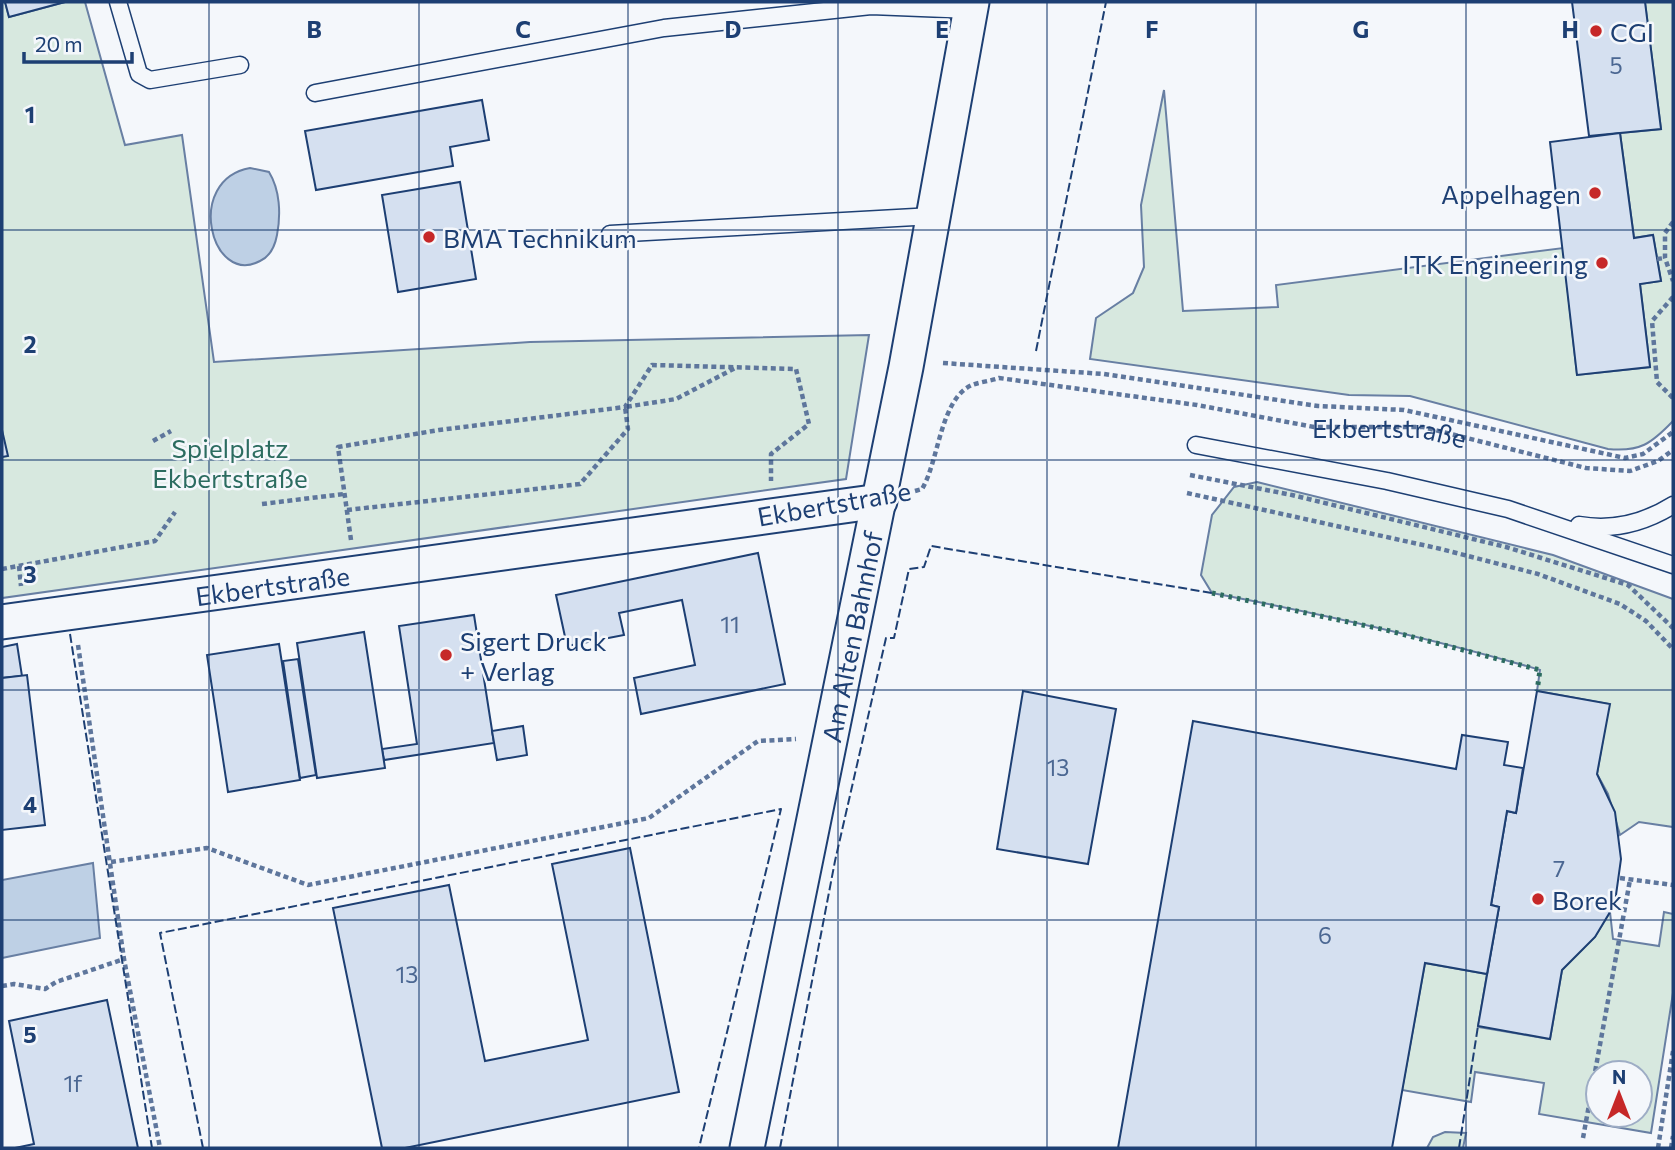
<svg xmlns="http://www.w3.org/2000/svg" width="1675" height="1150" viewBox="0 0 1675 1150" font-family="Commissioner,sans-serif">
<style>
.green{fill:#d7e8df;stroke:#687fa3;stroke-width:2;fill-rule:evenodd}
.water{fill:#bed0e5;stroke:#687fa3;stroke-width:2}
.building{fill:#d5e0f0;stroke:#1d3f73;stroke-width:2}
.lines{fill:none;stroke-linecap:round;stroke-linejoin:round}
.lane-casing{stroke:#1d3f73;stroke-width:19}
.street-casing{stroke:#1d3f73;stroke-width:37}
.path{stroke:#5e769c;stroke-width:4.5;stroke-dasharray:5 3.5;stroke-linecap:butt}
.lane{stroke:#f4f7fb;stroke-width:16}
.street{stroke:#f4f7fb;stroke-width:33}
.hedge{stroke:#2c6c60;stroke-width:5;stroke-dasharray:3.5 5;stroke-linecap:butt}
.fence{stroke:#1d3f73;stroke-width:2;stroke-dasharray:9 3.5;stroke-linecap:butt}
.grid{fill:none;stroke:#1d3f73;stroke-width:2;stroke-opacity:0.55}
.poi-dot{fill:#c62828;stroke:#f4f7fb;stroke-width:2.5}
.labels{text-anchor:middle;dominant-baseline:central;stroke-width:5;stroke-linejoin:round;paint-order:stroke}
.number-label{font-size:23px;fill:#4b6792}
.poi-label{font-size:26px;fill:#1d3f73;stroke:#f4f7fb;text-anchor:start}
.street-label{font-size:26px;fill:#1d3f73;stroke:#f4f7fb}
.park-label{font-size:26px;fill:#2c6c60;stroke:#f4f7fb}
.grid-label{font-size:23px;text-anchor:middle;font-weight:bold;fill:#1d3f73;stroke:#f4f7fb;stroke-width:5;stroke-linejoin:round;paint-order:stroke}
</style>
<rect width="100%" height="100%" fill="#f4f7fb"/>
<g class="green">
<polygon points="2,2 5,2 9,17 65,2 85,2 125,145 182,135 214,362 530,342 869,335 846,479 2,598"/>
<path d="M1645,2H1673V421C1651,444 1640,452 1608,449L1410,396L1349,395L1090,359L1096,318L1133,293L1144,267L1141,205L1164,90L1183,311L1278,307L1276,285L1563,248L1577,375L1650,367L1640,284L1661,281L1653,235L1634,238L1620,133L1661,129Z"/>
<path d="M1257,482L1553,555L1673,599V827L1639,822L1620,835L1608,794L1597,774L1609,704L1537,691L1540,670C1432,638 1322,614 1212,593L1201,575L1212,515L1234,487Z"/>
<path d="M1610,912L1613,939L1659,946L1664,912L1673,914V993L1651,1133L1539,1114L1544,1083L1475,1072L1471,1102L1402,1090L1425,963L1487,974L1478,1027L1550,1039L1562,970L1595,937ZM1598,1073H1640V1115H1598Z"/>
<polygon points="1445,1132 1466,1133 1463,1148 1427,1148 1433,1137"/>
</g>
<g class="water">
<path d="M250,168L269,172C280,190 281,214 277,235C275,246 271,256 260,261C211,287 184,180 250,168Z"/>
<polygon points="93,863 100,938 2,958 2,880"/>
</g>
<g class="building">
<polygon points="5,2 65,2 9,17"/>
<polygon points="1572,2 1645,2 1661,129 1589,136"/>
<polygon points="482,100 489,140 450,147 453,166 316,190 305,131"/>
<polygon points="1620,133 1634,238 1653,235 1661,281 1640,284 1650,367 1577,375 1550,142"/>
<polygon points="460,182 476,279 398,292 382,195"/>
<polygon points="2,430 8,456 2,457"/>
<polygon points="758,553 785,684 641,714 634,678 695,665 682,600 619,613 624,635 567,646 556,595"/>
<polygon points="474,615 494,743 384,760 382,749 417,744 399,626"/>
<polygon points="364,632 385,768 317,778 297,643"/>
<polygon points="17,644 22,676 2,678 2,647"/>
<polygon points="279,644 300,780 228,792 207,655"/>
<polygon points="298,659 316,775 300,778 283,661"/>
<polygon points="27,675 45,825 2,830 2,678"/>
<polygon points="1023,691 1116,709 1088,864 997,849"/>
<polygon points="1537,691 1610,704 1597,774 1615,812 1621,859 1616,895 1610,912 1595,937 1562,970 1550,1039 1478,1026 1499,907 1491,905 1507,811 1516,813"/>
<polygon points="1193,721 1456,769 1462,735 1508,742 1504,765 1523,768 1516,813 1507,811 1491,905 1499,907 1487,974 1425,963 1392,1148 1118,1148"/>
<polygon points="523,726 527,755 497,760 492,731"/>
<polygon points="630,848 679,1092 405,1148 382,1148 333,908 449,885 485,1061 588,1040 552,864"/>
<polygon points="107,1000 138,1148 15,1148 34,1144 9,1021"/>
</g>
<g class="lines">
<defs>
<g id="lane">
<polyline points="118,2 139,74 150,80 240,65"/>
<polyline points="315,93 664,28 871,6 971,10"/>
<polyline points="610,234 933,216"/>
<polyline points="1196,445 1387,481 1508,509 1673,565"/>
<path d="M1579,525C1613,531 1644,523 1673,505"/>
</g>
<g id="street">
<path id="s2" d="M2,622L880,501"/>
<path id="s3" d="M747,1148L906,367L972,2"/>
</g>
</defs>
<use href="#lane" class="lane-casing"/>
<use href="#street" class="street-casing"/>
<g class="path">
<polyline points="1673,222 1665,233 1665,258 1673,281"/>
<polyline points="1657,259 1665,258"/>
<polyline points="1673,297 1652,321 1657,382 1673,398"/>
<polyline points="943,363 1104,374 1318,406 1404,410 1625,458 1643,454 1673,432"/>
<polyline points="153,441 171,431"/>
<polyline points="1190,475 1292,495 1506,547 1628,585 1673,628"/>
<path id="s1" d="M915,491L922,489C939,461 940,399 972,385C980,382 990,381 999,378L1197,405L1314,427H1423L1586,468L1630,471L1658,461L1673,450"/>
<polyline points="1187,493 1441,549 1538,574 1620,604 1646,621 1673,649"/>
<polyline points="262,504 344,494"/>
<polyline points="347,510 580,484 628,429 625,407 676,399 737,367"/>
<polyline points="351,540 338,447 439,430 625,407 652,365 796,369 809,424 771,454 771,481"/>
<polyline points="19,566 21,586"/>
<polyline points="2,569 155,541 175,512"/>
<polyline points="78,645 124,959 160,1148"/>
<polyline points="111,862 207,848 308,885 649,818 758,741 796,739"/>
<polyline points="1620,878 1673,885"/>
<polyline points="2,986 14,984 45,989 56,982 124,959"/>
<polyline points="1583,1138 1630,880"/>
<polyline points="1658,1148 1673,1051"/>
<polyline points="1671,1148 1673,1136"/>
</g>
<use href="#lane" class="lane"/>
<use href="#street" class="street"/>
<polyline class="hedge" points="1212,593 1386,630 1540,670 1537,691"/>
<g class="fence">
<polyline points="1036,351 1106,2"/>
<polyline points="70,634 152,1148"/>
<polyline points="203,1148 160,933 781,809 699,1148"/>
<polyline points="780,1148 835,861 886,638 894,638 909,569 924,567 931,546 1212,593"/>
<polyline points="1459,1148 1478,1026"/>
</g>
</g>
<path class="grid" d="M209,2V1148M419,2V1148M628,2V1148M838,2V1148M1047,2V1148M1256,2V1148M1466,2V1148M2,230H1673M2,460H1673M2,690H1673M2,920H1673"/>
<g class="poi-dot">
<circle cx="1596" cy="31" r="7"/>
<circle cx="1595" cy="193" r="7"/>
<circle cx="429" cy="237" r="7"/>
<circle cx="1602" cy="263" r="7"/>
<circle cx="446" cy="655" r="7"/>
<circle cx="1538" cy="899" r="7"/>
</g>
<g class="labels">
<g class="number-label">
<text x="1616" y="65">5</text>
<text x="730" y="624">11</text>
<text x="1058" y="767">13</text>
<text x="1559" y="868">7</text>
<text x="1325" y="935">6</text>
<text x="407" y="974">13</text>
<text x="73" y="1083">1f</text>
</g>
<g class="poi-label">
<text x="1610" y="31">CGI</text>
<text x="1581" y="193" text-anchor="end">Appelhagen</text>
<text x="443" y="237">BMA Technikum</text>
<text x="1588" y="263" text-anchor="end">ITK Engineering</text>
<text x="460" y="640">Sigert Druck<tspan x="460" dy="30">+ Verlag</tspan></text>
<text x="1552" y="899">Borek</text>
</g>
<g class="street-label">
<text stroke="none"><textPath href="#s1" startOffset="548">Ekbertstraße</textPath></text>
<text transform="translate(834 503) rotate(-10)">Ekbertstraße</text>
<text stroke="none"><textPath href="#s2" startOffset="273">Ekbertstraße</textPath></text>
<text stroke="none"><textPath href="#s3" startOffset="522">Am Alten Bahnhof</textPath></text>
</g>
<g class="park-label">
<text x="230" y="447">Spielplatz<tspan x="230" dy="30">Ekbertstraße</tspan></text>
</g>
</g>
<g class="grid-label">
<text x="314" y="38">B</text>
<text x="523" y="38">C</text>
<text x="733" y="38">D</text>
<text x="942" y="38">E</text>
<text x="1152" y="38">F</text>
<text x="1361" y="38">G</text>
<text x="1570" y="38">H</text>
<text x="30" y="123">1</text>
<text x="30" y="353">2</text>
<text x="30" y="583">3</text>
<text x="30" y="813">4</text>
<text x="30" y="1043">5</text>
</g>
<rect width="1675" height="1150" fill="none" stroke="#1d3f73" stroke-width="7"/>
<g transform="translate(1619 1094)"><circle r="33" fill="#f4f7fb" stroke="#9eadc5" stroke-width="2"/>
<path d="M0-5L12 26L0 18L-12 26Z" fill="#c62828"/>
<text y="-10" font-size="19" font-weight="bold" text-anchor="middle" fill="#1d3f73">N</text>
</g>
<path d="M24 52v10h108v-10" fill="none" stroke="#1d3f73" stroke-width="3.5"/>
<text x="35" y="52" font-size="21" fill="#1d3f73" stroke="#f4f7fb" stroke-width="5" paint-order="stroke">20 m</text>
</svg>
